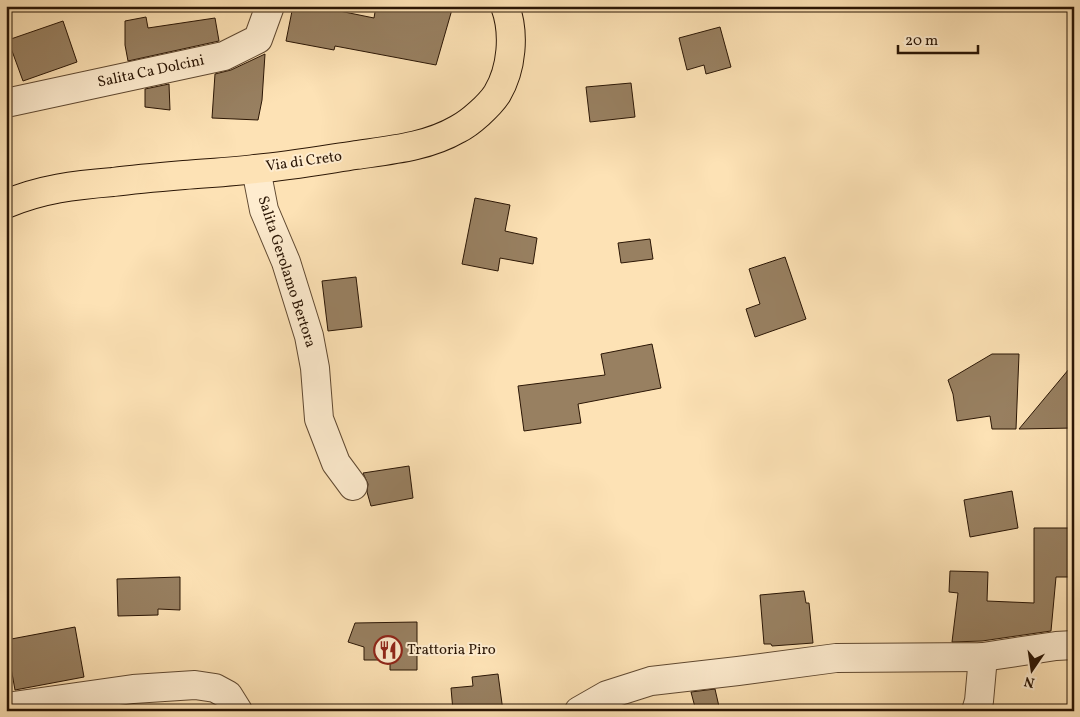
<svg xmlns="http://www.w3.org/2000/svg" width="1080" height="717" viewBox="0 0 1080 717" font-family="Vollkorn,serif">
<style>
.building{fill:#988061;stroke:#2b1605}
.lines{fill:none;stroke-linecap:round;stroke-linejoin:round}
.minor-casing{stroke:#604931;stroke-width:30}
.major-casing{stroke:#2b1605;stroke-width:30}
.minor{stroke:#feeccf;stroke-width:28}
.major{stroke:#fde2b5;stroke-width:28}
.labels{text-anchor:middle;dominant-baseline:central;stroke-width:4;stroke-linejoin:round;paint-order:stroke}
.street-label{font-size:15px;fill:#2b1605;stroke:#feeccf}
.poi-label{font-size:15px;fill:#2b1605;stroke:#feeccf;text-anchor:start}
</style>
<rect width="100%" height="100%" fill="#fde2b5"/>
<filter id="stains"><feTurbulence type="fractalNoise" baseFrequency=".004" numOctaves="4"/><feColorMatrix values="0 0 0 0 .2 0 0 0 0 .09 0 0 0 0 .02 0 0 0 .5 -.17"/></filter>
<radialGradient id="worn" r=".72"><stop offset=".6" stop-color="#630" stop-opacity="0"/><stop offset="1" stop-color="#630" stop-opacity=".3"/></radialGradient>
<g class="building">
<polygon points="293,6 315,6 374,18 376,6 453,6 436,65 335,46 334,50 286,41"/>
<polygon points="146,17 148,28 215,18 219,41 128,61 125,45 125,21"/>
<polygon points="63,21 77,62 23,81 8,40"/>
<polygon points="720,27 731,67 706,74 704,65 687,70 679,38"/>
<polygon points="265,54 262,100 258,120 212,118 215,74 231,70"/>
<polygon points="631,83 635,117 590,122 586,87"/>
<polygon points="169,84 170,110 145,107 145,89"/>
<polygon points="475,198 510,205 505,231 537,238 533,264 500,258 498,271 462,264"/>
<polygon points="650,239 653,259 621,263 618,243"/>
<polygon points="785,257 806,319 755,337 746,309 760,304 749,269"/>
<polygon points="356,277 362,327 328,331 322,281"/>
<polygon points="652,344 661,388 578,404 581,423 524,431 518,386 605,375 601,354"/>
<polygon points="992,354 1019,354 1016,429 992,429 990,416 957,421 953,394 948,380"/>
<polygon points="1074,363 1074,428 1019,429"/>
<polygon points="409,466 413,498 371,506 367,492 368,484 363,473"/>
<polygon points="1012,491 1018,528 970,537 964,500"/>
<polygon points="1034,528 1074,528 1074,577 1056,577 1051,631 982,641 952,642 958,593 949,592 950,571 988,572 987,601 1034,603"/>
<polygon points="180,577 180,610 158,609 158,615 118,616 117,579"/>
<polygon points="804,591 806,603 809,603 813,643 772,646 771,644 764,644 760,595"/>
<polygon points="417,622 417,670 390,670 390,660 364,660 364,647 348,642 355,623"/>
<polygon points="75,627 84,677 15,690 6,640"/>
<polygon points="498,674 503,711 453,711 451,688 473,686 472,677"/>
<polygon points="715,689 720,711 696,711 691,692"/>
</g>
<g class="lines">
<defs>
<g id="minor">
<polyline points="6,103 224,56 258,39 270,6"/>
<polyline points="256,169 264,210 286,262 309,336 315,368 319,419 336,463 353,486"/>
<polyline points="6,707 133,689 195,685 215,688 228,695 238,711"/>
<polyline points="579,711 607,695 651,681 738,671 836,658 983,657 1056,646 1074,645"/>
<polyline points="976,711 979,701 983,657"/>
</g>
<path id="major" d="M6,204C41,189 75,185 113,182C136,179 160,177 184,175C208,173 232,172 255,169C289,166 323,160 356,155C391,150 427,147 458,129C470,123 489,106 497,94C512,69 515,33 505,6"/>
</defs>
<use href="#minor" class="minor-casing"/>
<use href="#major" class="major-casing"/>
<use href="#minor" class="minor"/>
<use href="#major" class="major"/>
</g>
<defs>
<symbol id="restaurant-ring" viewBox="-11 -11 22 22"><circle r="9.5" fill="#feeccf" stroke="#8f2418" stroke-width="1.5"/><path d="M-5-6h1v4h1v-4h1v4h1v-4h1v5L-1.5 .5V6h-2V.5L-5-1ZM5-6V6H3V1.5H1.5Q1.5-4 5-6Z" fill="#8f2418"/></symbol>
</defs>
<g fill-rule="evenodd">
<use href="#restaurant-ring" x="372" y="634" width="32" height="32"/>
</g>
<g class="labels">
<g class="street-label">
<text transform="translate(151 72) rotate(-12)">Salita Ca Dolcini</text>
<text transform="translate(304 162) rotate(-8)">Via di Creto</text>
<text transform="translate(286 272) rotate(72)">Salita Gerolamo Bertora</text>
</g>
<g class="poi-label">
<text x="407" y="650">Trattoria Piro</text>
</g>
</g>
<rect width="1080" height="717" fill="none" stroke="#fde2b5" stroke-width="25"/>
<rect x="8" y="8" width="1065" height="702" fill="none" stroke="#2b1605" stroke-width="2.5"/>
<rect x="12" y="12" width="1055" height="692" fill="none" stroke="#2b1605"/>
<g transform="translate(1032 670) rotate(193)" stroke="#feeccf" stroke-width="4" paint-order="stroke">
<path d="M0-4L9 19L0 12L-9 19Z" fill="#2b1605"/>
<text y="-8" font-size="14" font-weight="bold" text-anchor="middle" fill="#2b1605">N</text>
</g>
<path d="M898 45v8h80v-8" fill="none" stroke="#2b1605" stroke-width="2.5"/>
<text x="905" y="45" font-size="15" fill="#2b1605" stroke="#feeccf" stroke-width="4" paint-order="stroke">20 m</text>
<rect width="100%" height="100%" filter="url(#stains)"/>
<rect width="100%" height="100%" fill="url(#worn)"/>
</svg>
